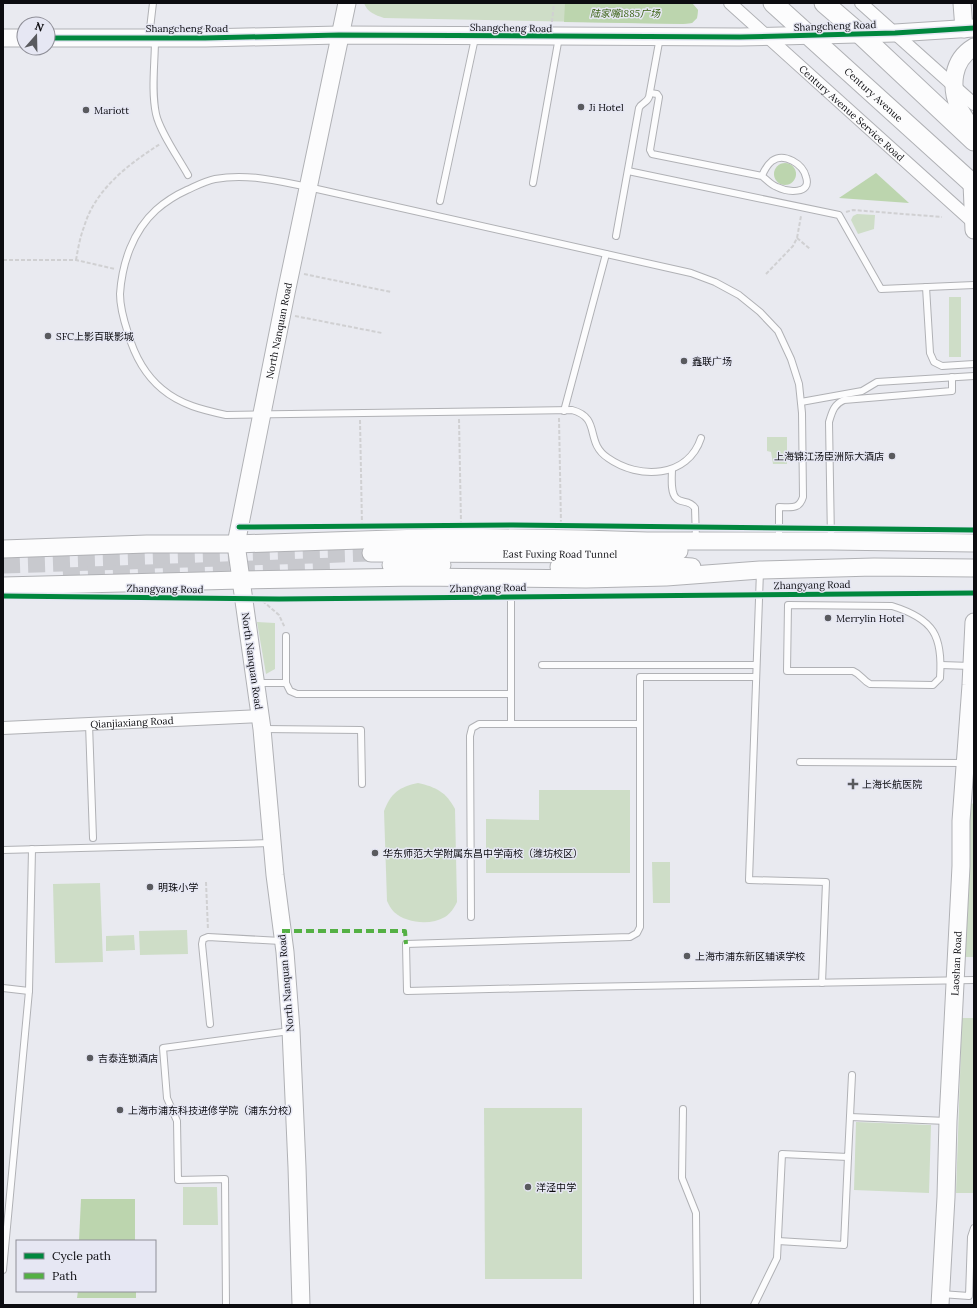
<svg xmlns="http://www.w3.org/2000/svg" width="977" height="1308" viewBox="0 0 977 1308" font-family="Lora,'Noto Sans SC',serif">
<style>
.green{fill:#ceddc7}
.forest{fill:#bcd5ae}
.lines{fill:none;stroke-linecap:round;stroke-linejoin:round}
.secondary-tunnel{stroke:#c8c9ce;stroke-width:17;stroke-dasharray:17 8;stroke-linecap:butt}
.lane-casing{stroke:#b0b1b5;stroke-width:8}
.street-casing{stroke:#b0b1b5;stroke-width:14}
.secondary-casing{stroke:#b0b1b5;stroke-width:19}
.primary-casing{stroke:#b0b1b5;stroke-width:21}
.path{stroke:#d0d0d2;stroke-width:2;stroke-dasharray:4 2;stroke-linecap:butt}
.lane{stroke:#fcfcfd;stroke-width:6}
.street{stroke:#fcfcfd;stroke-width:12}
.secondary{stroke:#fcfcfd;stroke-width:17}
.primary{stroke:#fcfcfd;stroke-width:19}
.quiet{stroke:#54b044;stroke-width:4;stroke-dasharray:8 4;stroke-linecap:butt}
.cycleway-casing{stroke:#e6e7f3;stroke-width:8}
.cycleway{stroke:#00873e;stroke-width:5}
.poi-dot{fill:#595a5e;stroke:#e6e7f3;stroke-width:1.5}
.labels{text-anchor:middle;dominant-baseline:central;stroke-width:3;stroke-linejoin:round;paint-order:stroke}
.park-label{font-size:10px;font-style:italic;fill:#3a6214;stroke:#e6e7f3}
.street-label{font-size:10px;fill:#0c0c10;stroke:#e6e7f3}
.poi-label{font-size:10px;fill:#0c0c10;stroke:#e6e7f3;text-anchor:start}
</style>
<rect width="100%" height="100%" fill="#e9eaf0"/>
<g class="green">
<path d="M364,3H692L698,10L697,18L692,23L683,24L384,18C375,15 367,12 364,3Z"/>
<polygon points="857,214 875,215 874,229 858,234 851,220 853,216"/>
<rect x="949" y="297" width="12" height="60"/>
<polygon points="767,437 787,437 787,464 773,464 771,452 767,451"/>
<polygon points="257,622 275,623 275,669 266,674"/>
<path d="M418,783C436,787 446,792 455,809L457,902C454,908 451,913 445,917C430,926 406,923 394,912C391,909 389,905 387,901L384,811C391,793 399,787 418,783Z"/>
<polygon points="539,790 630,790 630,873 486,873 486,819 539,820"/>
<polygon points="970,803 974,804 974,957 964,957"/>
<polygon points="652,862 670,862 670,903 653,903"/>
<polygon points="100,883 103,962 55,963 53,884"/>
<polygon points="187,930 188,954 140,955 139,931"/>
<polygon points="134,935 135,950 106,951 106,936"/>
<polygon points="962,1018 974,1018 974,1193 956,1193"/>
<polygon points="484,1108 582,1108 582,1279 485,1279"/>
<polygon points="856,1122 931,1125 929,1193 854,1190"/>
<polygon points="183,1187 217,1187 218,1225 183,1225"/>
</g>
<g class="forest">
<polygon points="565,3 692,3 698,10 697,18 692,23 683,24 564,22"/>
<circle cx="785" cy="174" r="11"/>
<polygon points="876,173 909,203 839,198"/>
<polygon points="81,1199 135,1199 135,1241 79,1241"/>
<polygon points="78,1291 136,1291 136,1298 77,1298"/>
</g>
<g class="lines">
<g class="secondary-tunnel">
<polyline points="3,565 371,553"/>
<polyline points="63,576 335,566"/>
</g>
<defs>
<g id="lane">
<polyline points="149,37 153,3"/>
<path d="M155,39C155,63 151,90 156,114C160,132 178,157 188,175"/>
<path d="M650,93L657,94L659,97L650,150L652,154L762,176C767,180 771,185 777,187C787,192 812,195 806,177C803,164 784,152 772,161C767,165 764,171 762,176"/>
<polyline points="628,171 839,215 881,289 974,285"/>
<polyline points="533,183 559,37"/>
<polyline points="440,201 475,38"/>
<path d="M616,236L639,108C641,103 647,103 649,97L660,37"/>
<polyline points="926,287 930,353 934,362 942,366 974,364"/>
<polyline points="801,402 862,391 877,382 974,376"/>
<polyline points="564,411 606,254"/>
<path d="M701,438C688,478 639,480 608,458C584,442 602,418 572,410L226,415C203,410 181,405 162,389C144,374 134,354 128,333C124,321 120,307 120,294C122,263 133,231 156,210C165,202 176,195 187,190C196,186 205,181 215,179C247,173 277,181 308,187L691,273L715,282L739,295L760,312L778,331L791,359L799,384L802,413L803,497C799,510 791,507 779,507V540"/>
<path d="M672,469C672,477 670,492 676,498C681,504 689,499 695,508L696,540"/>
<path d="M831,540L829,422C832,412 834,404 844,400L952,391V377"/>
<polyline points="760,571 749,880 826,882 822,983"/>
<polyline points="511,597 511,724 639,724"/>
<path d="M788,605L892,606C934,619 943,636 940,678L933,685L870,684C862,680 862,675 853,671H787Z"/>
<polyline points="542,665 756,665"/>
<polyline points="941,665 971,666"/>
<polyline points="756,677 640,677 640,927 637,933 630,937 406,944 407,991 579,987 974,980"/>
<polyline points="257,683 286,683 290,691 297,694 510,694"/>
<polyline points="286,683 286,636"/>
<polyline points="89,724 93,838"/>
<polyline points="263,729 361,730 362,784"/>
<polyline points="800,762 964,763"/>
<polyline points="3,850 271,843"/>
<polyline points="471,917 470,736 472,728 479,724 511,724"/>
<polyline points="3,988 29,991"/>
<polyline points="210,1024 202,944 203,939 208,937 281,941"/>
<polyline points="683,1109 682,1178 696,1213 697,1305"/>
<polyline points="850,1117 947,1121"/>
<polyline points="778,1241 844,1245 848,1157"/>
<polyline points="3,1270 29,991 32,849"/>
<polyline points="941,1294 969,1296 971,1237 974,1228"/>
<polyline points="226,1305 225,1179 178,1180 177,1121 167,1098 163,1048 290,1031"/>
<polyline points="754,1305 777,1258 782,1154 848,1157 852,1075"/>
</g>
<g id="street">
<path id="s1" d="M730,3L974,223"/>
<polyline points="861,3 974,104"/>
<path id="s2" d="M3,728L260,716"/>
</g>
<g id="secondary">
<polyline points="962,3 964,29"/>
<polyline points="3,38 24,38"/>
<polyline points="48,38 205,38 339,35 740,37 895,33 974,28"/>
<path d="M974,47C952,60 950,86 959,108C963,116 969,124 974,132"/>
<polyline points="972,183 974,230"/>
<polyline points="3,549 147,544 236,544 453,537 583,539 647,541 831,541 974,543"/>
<path id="s3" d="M371,553L652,554L679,551"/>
<polyline points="391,565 442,565"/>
<polyline points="559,567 664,565 692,567"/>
<polyline points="3,586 241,580 417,577 586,579 666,577 760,570 874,567 974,568"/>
<path id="s4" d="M301,1305L297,1167L291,1030L285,952L275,875L262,729L236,544L286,293L347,3"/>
<path id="s5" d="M940,1305L946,1197L948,1121L961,866V821L971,685L974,622"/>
</g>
<g id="primary">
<path id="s6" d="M773,3L974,185"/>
<polyline points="824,3 860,34 974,141"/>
</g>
</defs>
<use href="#lane" class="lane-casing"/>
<use href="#street" class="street-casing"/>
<use href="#secondary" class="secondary-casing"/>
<use href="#primary" class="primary-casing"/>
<g class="path">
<polyline points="552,22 554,3"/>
<polyline points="846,212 853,210 942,217"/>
<polyline points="797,238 810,249"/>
<polyline points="3,260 76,260 115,269"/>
<path d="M76,260C78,249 80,237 84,227C95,189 129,164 160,144"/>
<polyline points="304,274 391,292"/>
<polyline points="766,274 793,246 797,238 801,216"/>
<polyline points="295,316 382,333"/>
<polyline points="559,418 561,525"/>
<polyline points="459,419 461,523"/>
<polyline points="360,420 362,526"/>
<polyline points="258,597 279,615 285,628"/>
<polyline points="206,882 208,930"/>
</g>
<use href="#lane" class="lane"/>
<use href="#street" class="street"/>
<use href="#secondary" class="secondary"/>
<use href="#primary" class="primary"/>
<polyline class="quiet" points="282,931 405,931 406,944"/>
<defs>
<g id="cycleway">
<polyline points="48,38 205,38 339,35 740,37 895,33 974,28"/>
<polyline points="239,527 513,525 974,530"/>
<polyline points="3,596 279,599 974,593"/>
</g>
</defs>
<use href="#cycleway" class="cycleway-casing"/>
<use href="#cycleway" class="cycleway"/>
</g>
<g class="poi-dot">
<circle cx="581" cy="107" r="4"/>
<circle cx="86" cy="110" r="4"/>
<circle cx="48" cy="336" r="4"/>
<circle cx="684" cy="361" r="4"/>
<circle cx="892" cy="456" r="4"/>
<circle cx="828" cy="618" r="4"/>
<path d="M851 778h4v4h4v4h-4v4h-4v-4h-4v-4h4z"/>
<circle cx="375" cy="853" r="4"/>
<circle cx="150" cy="887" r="4"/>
<circle cx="687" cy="956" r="4"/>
<circle cx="90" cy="1058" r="4"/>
<circle cx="120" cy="1110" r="4"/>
<circle cx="528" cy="1187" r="4"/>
</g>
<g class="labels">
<g class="park-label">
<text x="625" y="13">陆家嘴1885广场</text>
</g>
<g class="street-label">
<text transform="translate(835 26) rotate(-2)">Shangcheng Road</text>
<text x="187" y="28">Shangcheng Road</text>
<text transform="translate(511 28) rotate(1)">Shangcheng Road</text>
<text stroke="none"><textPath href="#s6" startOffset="136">Century Avenue</textPath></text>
<text stroke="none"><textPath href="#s1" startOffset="164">Century Avenue Service Road</textPath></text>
<text stroke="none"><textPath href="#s4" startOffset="982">North Nanquan Road</textPath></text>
<text stroke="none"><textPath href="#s3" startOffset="189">East Fuxing Road Tunnel</textPath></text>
<text transform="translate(812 585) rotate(-1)">Zhangyang Road</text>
<text transform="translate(488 588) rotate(-1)">Zhangyang Road</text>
<text transform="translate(165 589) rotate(1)">Zhangyang Road</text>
<text transform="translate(252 661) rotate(82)">North Nanquan Road</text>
<text stroke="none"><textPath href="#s2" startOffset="129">Qianjiaxiang Road</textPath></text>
<text stroke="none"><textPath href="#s5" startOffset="342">Laoshan Road</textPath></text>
<text transform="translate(286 983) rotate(-95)">North Nanquan Road</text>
</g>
<g class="poi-label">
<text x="589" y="107">Ji Hotel</text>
<text x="94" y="110">Mariott</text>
<text x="56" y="336">SFC上影百联影城</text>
<text x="692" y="361">鑫联广场</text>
<text x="884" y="456" text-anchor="end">上海锦江汤臣洲际大酒店</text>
<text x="836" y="618">Merrylin Hotel</text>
<text x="862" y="784">上海长航医院</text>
<text x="383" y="853">华东师范大学附属东昌中学南校（潍坊校区）</text>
<text x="158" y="887">明珠小学</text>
<text x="695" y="956">上海市浦东新区辅读学校</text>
<text x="98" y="1058">吉泰连锁酒店</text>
<text x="128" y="1110">上海市浦东科技进修学院（浦东分校）</text>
<text x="536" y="1187">洋泾中学</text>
</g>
</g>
<rect width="977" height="1308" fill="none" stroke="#0c0c10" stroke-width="8"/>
<rect x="16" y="1240" width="140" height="52" fill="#e6e7f3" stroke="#8f8f98"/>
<rect x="24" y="1253" width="20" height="6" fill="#00873e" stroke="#8f8f98"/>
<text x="52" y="1260" font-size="12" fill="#0c0c10">Cycle path</text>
<rect x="24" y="1273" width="20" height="6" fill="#54b044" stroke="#8f8f98"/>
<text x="52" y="1280" font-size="12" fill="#0c0c10">Path</text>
<g transform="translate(36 36) rotate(20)"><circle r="19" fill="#e6e7f3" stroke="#8f8f98"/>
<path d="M0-3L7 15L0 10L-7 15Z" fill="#595a5e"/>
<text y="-6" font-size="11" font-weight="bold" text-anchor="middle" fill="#0c0c10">N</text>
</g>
</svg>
